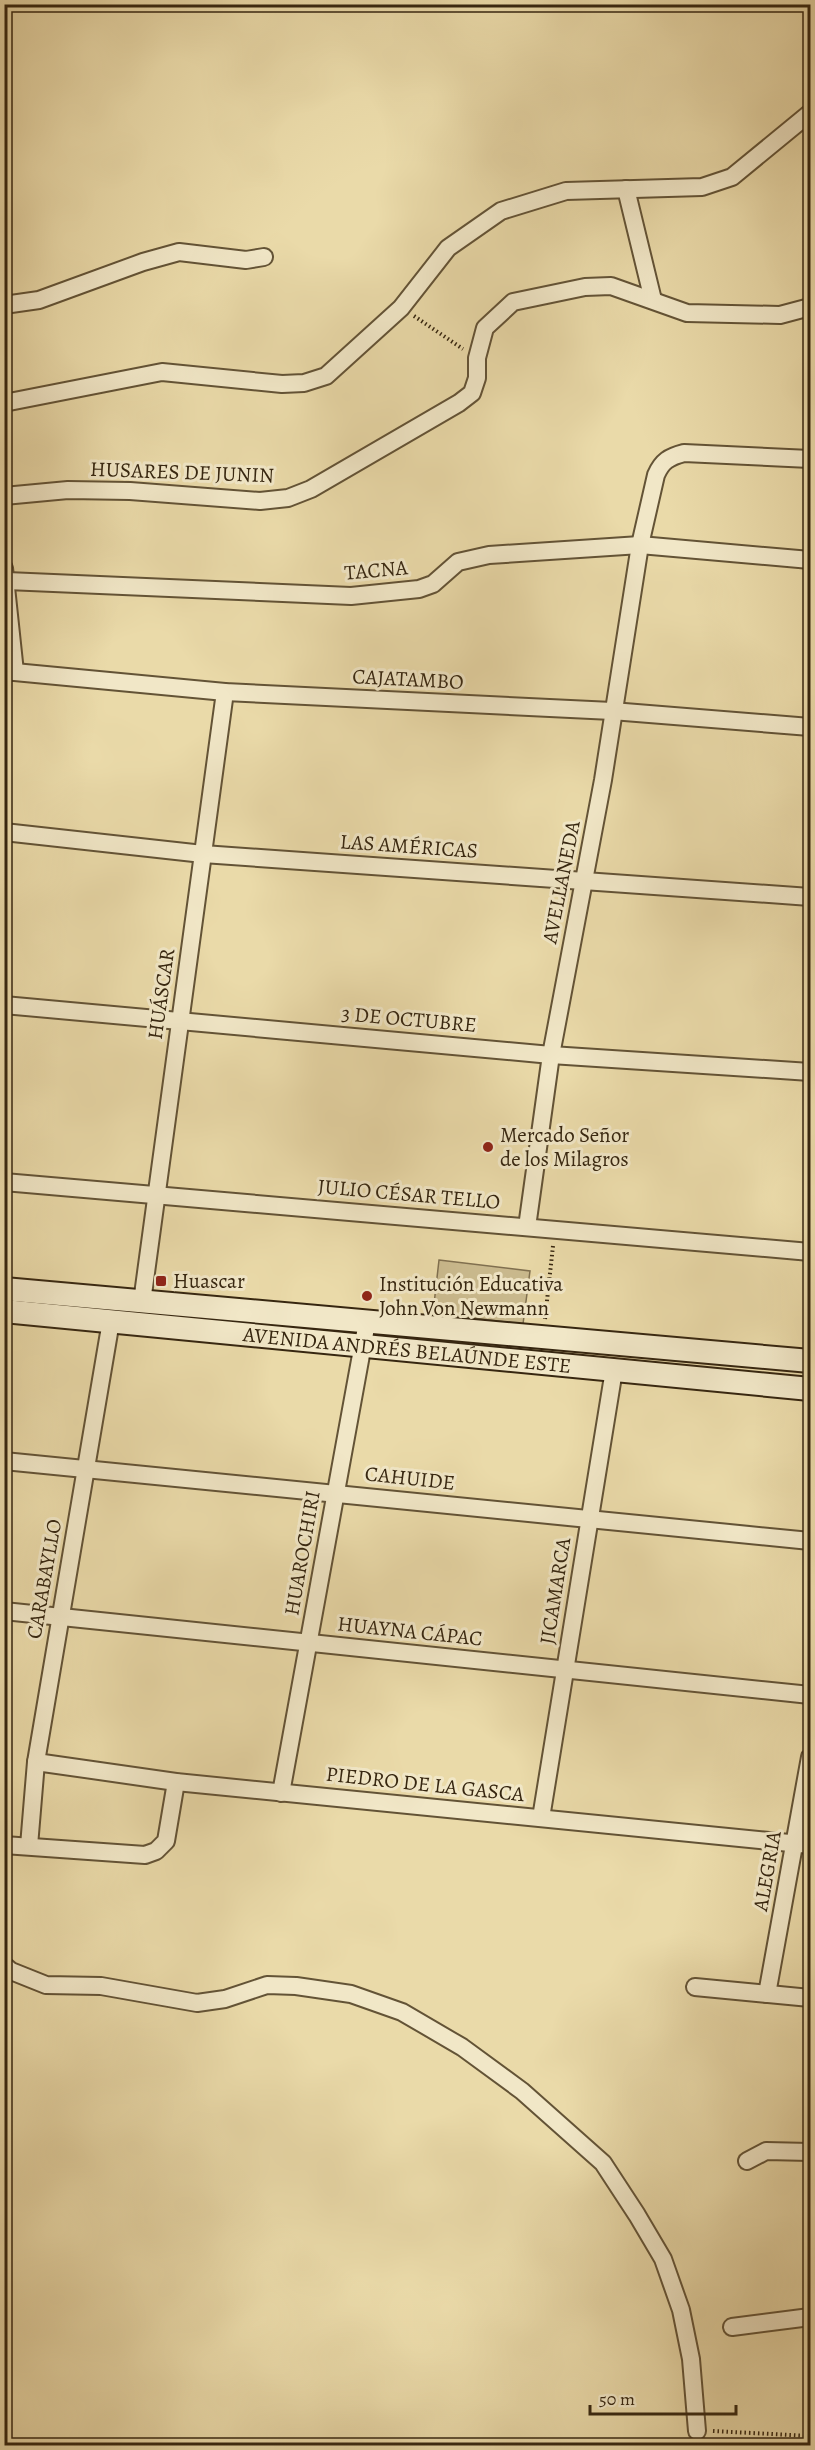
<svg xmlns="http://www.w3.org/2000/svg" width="815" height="2450" viewBox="0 0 815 2450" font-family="Alegreya,serif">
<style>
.green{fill:#cbbb8f;stroke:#807050;stroke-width:1.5}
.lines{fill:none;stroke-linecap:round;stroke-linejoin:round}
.street-casing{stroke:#635336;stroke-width:20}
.secondary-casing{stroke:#362610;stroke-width:26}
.path{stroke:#362610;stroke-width:4;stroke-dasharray:1.5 3;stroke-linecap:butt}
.street{stroke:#f1e7c7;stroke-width:16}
.secondary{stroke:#f1e7c7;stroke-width:22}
.poi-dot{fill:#8f2418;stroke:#f1e7c7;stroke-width:2}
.labels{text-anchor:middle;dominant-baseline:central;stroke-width:6;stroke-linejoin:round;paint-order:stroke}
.street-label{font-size:21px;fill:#362610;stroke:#f1e7c7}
.poi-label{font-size:21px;fill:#362610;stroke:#f1e7c7;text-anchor:start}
</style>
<rect width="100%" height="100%" fill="#eadaa9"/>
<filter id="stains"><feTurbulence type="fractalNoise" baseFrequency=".00333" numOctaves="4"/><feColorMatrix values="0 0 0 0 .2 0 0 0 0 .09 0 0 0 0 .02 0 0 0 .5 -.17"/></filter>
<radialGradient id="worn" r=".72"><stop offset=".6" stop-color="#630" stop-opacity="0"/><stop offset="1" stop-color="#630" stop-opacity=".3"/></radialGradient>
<polygon class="green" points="439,1260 530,1271 523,1324 433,1313"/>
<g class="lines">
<defs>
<g id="street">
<polyline points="626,189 653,300"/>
<polyline points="4,305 39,300 143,262 179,252 246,260 264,257"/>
<polyline points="4,403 162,372 282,384 304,383 326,376 401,308 448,248 501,211 566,191 702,187 732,177 810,113"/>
<polyline points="4,496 68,490 130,491 260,501 288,498 311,489 459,403 472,393 477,378 477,358 485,328 513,302 585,287 611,286 687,313 780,315 810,307"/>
<polyline points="4,568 15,672"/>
<polyline points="7,581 351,596 419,589 433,584 458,562 489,555 640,545 810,560"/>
<polyline points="4,671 225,692 612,711 810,727"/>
<polyline points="4,832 203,854 810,897"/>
<polyline points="4,1005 551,1055 810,1072"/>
<polyline points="4,1182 810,1252"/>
<path d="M527,1227L551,1055L603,780L640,545L656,475C662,461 669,457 684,453L810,459"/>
<polyline points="142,1302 225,692"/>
<polyline points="4,1461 810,1541"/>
<polyline points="4,1611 810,1695"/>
<polyline points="36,1762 176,1782 810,1845"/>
<polyline points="281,1793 367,1322"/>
<polyline points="541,1818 614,1370"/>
<polyline points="4,1845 145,1855 156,1851 166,1841 176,1782"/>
<polyline points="29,1846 36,1762 111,1321"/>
<polyline points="4,1965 11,1971 46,1985 101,1986 197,2003 225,1999 267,1985 296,1986 351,1994 402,2012 462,2047 522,2091 603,2163 637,2215 663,2259 681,2310 691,2359 697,2431"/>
<polyline points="695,1987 810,1998"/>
<polyline points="767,1994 810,1757"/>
<polyline points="747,2161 766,2151 810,2152"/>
<polyline points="732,2327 810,2317"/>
</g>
<g id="secondary">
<polyline points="4,1289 810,1361"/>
<path id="s1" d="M4,1311L810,1389"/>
</g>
</defs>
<use href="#street" class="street-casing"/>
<use href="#secondary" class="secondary-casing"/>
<g class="path">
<polyline points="414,316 463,349"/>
<polyline points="545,1319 553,1246"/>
<polyline points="713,2431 810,2436"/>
</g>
<use href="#street" class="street"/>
<use href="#secondary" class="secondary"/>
</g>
<g class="poi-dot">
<circle cx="488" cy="1147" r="6"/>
<rect x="155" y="1275" width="12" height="12" rx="3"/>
<circle cx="367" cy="1296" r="6"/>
</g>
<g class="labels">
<g class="street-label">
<text transform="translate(182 472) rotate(2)">HUSARES DE JUNIN</text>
<text transform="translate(376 570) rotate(-5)">TACNA</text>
<text transform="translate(408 679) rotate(3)">CAJATAMBO</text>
<text transform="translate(409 846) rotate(4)">LAS AMÉRICAS</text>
<text transform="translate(561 882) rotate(-79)">AVELLANEDA</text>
<text transform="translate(161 994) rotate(-82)">HUÁSCAR</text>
<text transform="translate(409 1019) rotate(5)">3 DE OCTUBRE</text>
<text transform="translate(409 1194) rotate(5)">JULIO CÉSAR TELLO</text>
<text stroke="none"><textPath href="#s1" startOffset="405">AVENIDA ANDRÉS BELAÚNDE ESTE</textPath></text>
<text transform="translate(410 1478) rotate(6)">CAHUIDE</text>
<text transform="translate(302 1553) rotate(-80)">HUAROCHIRI</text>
<text transform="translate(44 1579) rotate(-80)">CARABAYLLO</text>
<text transform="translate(555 1591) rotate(-81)">JICAMARCA</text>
<text transform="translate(410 1631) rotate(6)">HUAYNA CÁPAC</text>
<text transform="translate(425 1784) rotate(6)">PIEDRO DE LA GASCA</text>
<text transform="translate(767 1871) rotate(-80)">ALEGRIA</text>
</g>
<g class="poi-label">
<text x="500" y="1135">Mercado Señor<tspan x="500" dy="24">de los Milagros</tspan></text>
<text x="173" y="1281">Huascar</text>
<text x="379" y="1284">Institución Educativa<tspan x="379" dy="24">John Von Newmann</tspan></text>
</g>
</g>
<rect width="815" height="2450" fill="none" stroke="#eadaa9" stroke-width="24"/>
<rect x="6" y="6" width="803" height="2438" fill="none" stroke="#362610" stroke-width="3"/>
<rect x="12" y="12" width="791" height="2426" fill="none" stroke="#362610" stroke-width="1.5"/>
<path d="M590 2405v9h146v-9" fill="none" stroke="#362610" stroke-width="3"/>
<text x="599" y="2405" font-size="18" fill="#362610" stroke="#f1e7c7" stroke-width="4.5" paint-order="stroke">50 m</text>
<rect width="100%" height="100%" filter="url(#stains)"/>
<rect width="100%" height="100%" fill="url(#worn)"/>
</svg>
